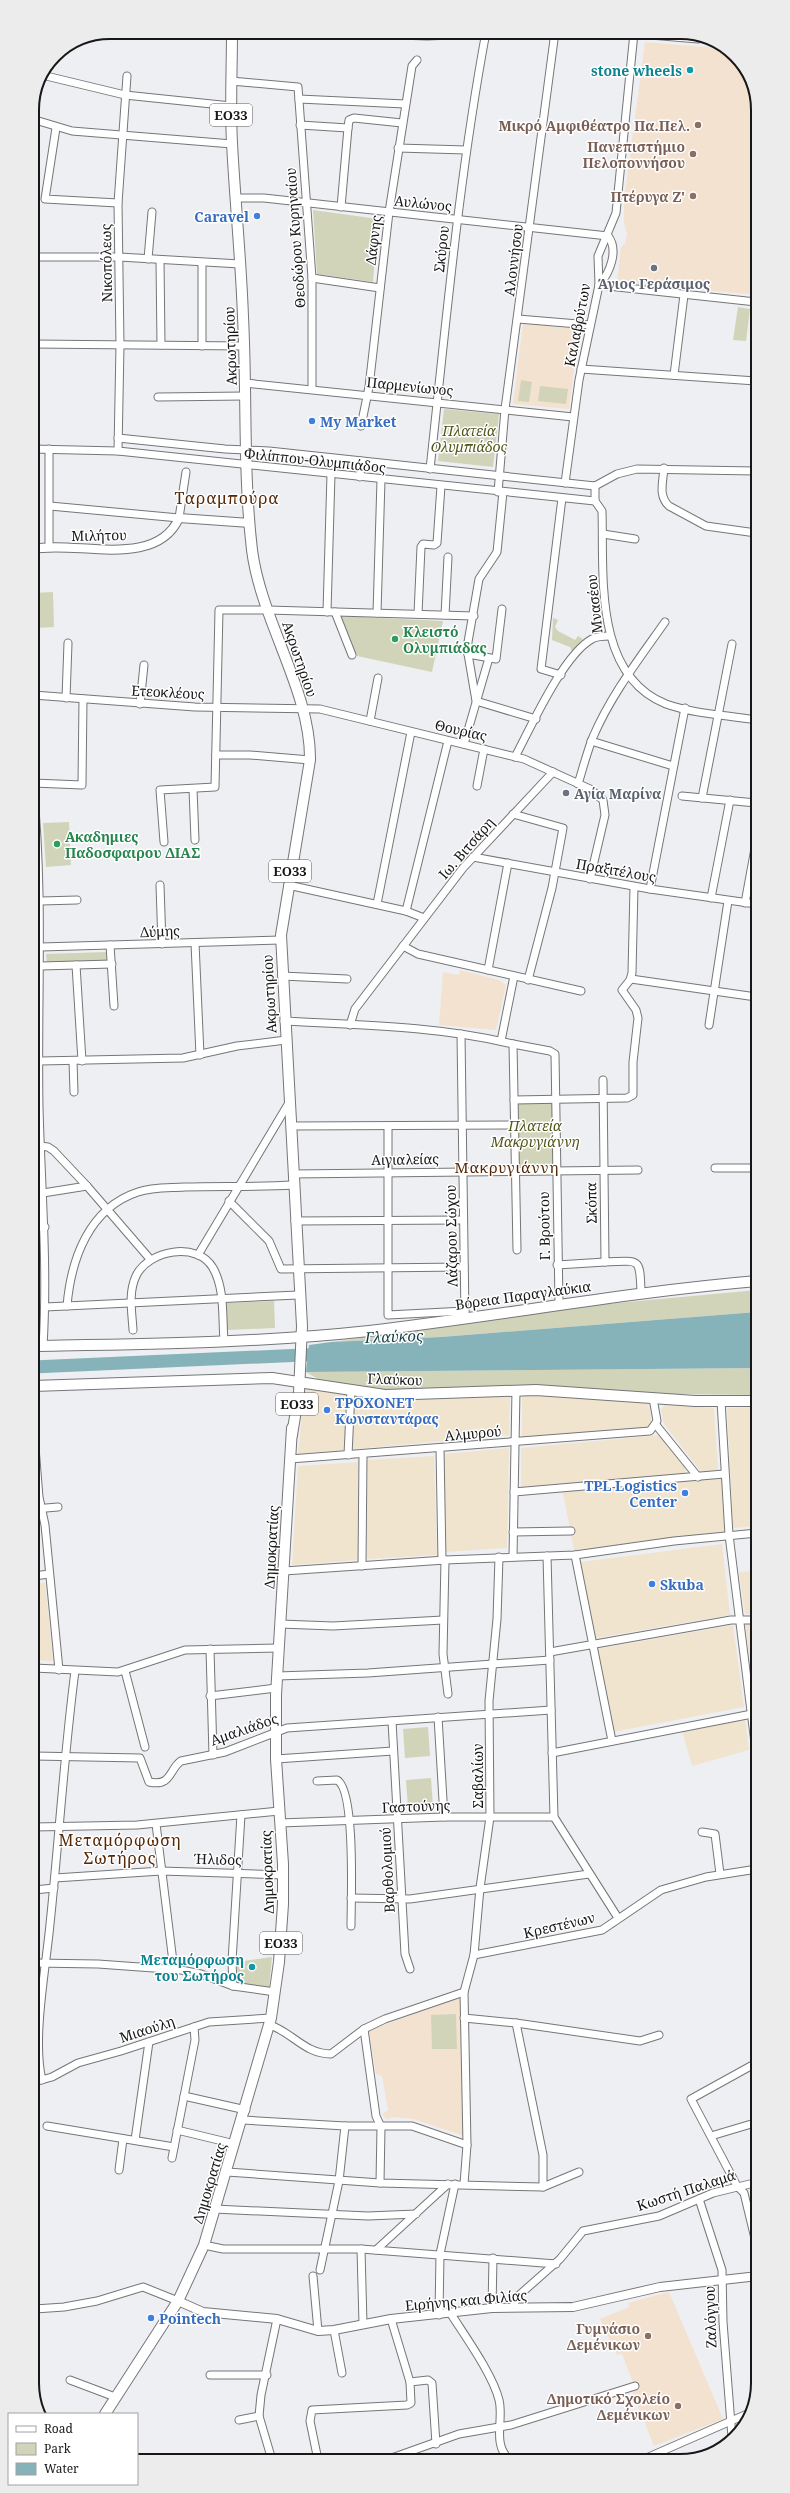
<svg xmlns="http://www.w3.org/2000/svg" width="790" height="2493" viewBox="0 0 790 2493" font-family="'Noto Serif',serif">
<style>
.industrial{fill:#f0e4cf}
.education{fill:#f4e2d1}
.green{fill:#d1d4b9}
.water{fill:#85b3b9}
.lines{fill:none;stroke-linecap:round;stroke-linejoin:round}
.river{stroke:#85b3b9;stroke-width:13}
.minor-casing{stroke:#757678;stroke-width:9}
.tertiary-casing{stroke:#757678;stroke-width:10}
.secondary-casing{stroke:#757678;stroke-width:11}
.primary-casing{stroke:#757678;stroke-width:12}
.minor{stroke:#fff;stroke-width:7}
.tertiary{stroke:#fff;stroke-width:8}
.secondary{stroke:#fff;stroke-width:9}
.primary{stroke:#fff;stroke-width:10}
.culture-dot{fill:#0f9aa8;stroke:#fff;stroke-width:1.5}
.education-dot{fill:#8d6e63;stroke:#fff;stroke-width:1.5}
.shop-dot{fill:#3f7fe0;stroke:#fff;stroke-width:1.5}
.worship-dot{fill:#6b7280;stroke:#fff;stroke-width:1.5}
.leisure-dot{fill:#2e9e5b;stroke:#fff;stroke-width:1.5}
.labels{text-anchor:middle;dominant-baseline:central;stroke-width:3;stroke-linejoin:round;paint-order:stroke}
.shield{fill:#fff;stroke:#5d5d5d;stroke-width:1}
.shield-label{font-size:13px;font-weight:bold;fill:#171718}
.culture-label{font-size:14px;font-weight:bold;fill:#0d838f;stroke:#fff;text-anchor:end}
.education-label{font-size:14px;font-weight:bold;fill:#785e54;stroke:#fff;text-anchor:end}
.street-label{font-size:14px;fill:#171718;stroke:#fff}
.shop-label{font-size:14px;font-weight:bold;fill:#366cbe;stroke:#fff;text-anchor:start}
.worship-label{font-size:14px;font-weight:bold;fill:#5b616d;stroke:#fff}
.park-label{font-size:14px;font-style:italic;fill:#53561b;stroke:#fff}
.leisure-label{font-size:14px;font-weight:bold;fill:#27864d;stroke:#fff;text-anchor:start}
.neighbourhood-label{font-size:15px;letter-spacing:1px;fill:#542705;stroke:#fff}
.water-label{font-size:15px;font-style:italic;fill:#133f45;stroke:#fff}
.quarter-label{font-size:16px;letter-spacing:1px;fill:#542705;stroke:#fff}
.rim{fill:none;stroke:#171718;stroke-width:2}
</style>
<rect width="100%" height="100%" fill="#eeeff2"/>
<g class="industrial">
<polygon points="305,1387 380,1401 510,1396 509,1436 468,1432 467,1439 298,1454"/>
<polygon points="522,1392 648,1401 652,1423 649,1428 522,1438"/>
<polygon points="665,1405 714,1408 718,1470 701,1472 664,1424 661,1410"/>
<polygon points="757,1407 757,1526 733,1528 727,1408"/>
<polygon points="661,1435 684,1465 686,1474 521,1487 521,1448"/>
<polygon points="509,1448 507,1548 446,1552 444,1454"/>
<polygon points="434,1456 437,1555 367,1559 367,1460"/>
<polygon points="358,1462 358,1560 292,1565 298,1466"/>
<polygon points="724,1474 729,1535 575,1555 562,1488"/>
<polygon points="722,1544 730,1615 596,1638 580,1562"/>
<polygon points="757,1571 757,1614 745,1614 739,1572"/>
<polygon points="45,1582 53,1661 34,1660 34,1584"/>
<polygon points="745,1624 757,1625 757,1712"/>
<polygon points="733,1625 744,1707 613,1732 597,1649"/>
<polygon points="745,1718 749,1750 692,1766 682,1731"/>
</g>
<g class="education">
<polygon points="645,42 705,47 707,43 711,43 731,51 755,90 756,295 617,282 621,247 625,243 627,234 624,223 624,199"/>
<polygon points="523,324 579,329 569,409 513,404"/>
<polygon points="460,970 499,980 506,985 496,1030 439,1025 443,972 459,975"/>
<polygon points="458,1997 461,1999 464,2136 413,2119 392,2117 387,2120 382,2114 388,2110 382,2076 376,2074 369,2031"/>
<polygon points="669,2292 723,2419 654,2446 633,2394 632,2390 635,2388 622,2354 617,2355 600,2319 629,2307 628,2303"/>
</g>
<g class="green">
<polygon points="313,210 378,219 373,282 317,274"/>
<polygon points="738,307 750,309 746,341 733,340"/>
<polygon points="521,380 532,382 529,402 518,401"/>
<polygon points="540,386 568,389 566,404 538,401"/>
<polygon points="444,409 499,414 493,467 438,461"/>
<polygon points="40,464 40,538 32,540 32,466"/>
<polygon points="53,592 54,627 34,628 33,593"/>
<polygon points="341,616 443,621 432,672 357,656"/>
<polygon points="553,618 558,620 555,627 558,631 575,640 578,636 583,639 572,651 570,647 552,640"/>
<polygon points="69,822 71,865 46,867 43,823"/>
<polygon points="106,952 107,961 47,963 46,954"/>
<polygon points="555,1099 556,1171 515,1171 514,1100"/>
<polygon points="757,1290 757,1312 441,1337 331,1342 595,1305"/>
<polygon points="274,1301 275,1328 227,1330 226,1303"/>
<polygon points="757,1368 757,1395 666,1394 519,1385 382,1390 318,1379 306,1372"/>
<polygon points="428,1727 430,1756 405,1758 403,1729"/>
<polygon points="431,1778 433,1807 408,1808 406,1780"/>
<polygon points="272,1957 269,1988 239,1984 236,1962"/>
<polygon points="456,2014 457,2049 432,2049 431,2015"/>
</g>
<polygon class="water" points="757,1312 757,1368 306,1372 309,1345 331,1342 441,1337"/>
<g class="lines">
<polyline class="river" points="33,1367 325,1354"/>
<defs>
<g id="minor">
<polyline points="42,75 125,95 231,106"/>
<polyline points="231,81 298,87 312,278 312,389"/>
<polyline points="299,99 405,104"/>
<polyline points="32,119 72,131 232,144"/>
<polyline points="300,125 348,128 349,120 354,118 402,123"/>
<polyline points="56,128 45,199 118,203"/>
<polyline points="398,148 466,150"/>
<polyline points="236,198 264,198 608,236"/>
<polyline points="341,207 348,128"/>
<polyline points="37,257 119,257 240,264"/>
<polyline points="148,259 152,212"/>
<polyline points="160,260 161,345"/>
<polyline points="202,263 202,346"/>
<polyline points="312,278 380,288"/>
<polyline points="599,285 756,302"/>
<path d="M599,285C610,273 619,250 608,236"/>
<polyline points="518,319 590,325"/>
<polyline points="32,344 244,346"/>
<polyline points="581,369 756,381"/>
<polyline points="674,375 684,295"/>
<polyline points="245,383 573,417"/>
<polyline points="158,397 245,396"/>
<polyline points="361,426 369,387 389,212 412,66 417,60"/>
<polyline points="118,438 225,449 269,451 595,486"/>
<polyline points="32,449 118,451 595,501"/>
<polyline points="118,451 120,345 118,203 127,76"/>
<path d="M664,468C663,482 658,496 669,506L706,526L756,533"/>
<path d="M430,469C446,323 459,177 486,32"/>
<polyline points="360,477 361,461"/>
<polyline points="565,483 579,380 599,285 598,256 616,213 634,33"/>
<path d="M595,486V501L602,511C604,574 593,675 666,704C694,714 727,715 756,720"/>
<polyline points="595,486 617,474 637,469 756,471"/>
<polyline points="498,492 505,409 555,32"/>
<polyline points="503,492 497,552 479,579 468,642 468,654 476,701 536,719"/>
<polyline points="50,506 179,518 186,472"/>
<polyline points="603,534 635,539"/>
<polyline points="49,547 49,449"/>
<polyline points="327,612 331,474"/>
<polyline points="335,612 352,655"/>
<polyline points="377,613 381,480"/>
<polyline points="418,614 421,547 423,544 434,545 437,543 441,486"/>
<polyline points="445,615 448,557"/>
<polyline points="468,654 496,659 502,609"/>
<polyline points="561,675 541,669 562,498"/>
<polyline points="33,695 195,707 320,709 524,759 590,789 603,800 605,815 590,879"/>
<polyline points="66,698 68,643"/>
<polyline points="140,704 144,665"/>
<polyline points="370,721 378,678"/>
<polyline points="591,741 673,766"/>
<polyline points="464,744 489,658"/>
<polyline points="216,755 250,755 310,760"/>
<path d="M515,757C531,727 563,655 592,639C597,636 604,636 610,636"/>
<polyline points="33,783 82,785 83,699"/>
<path d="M578,784C583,768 587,752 593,737C611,695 639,659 665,622"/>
<polyline points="477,786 484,749"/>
<path d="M33,787C44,894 37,1000 39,1107C41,1187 48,1266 43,1346"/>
<polyline points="193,789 195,840"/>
<polyline points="682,796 756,803"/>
<polyline points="702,798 732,644"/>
<polyline points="513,814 563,828 552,888 528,980"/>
<polyline points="164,842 160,790 215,787 219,610 268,610 474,616"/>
<polyline points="473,857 650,889 756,904"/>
<polyline points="160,885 162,944"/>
<polyline points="288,885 406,911 424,918"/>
<polyline points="650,889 685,708"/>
<polyline points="711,898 730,800"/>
<polyline points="41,901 77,900"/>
<polyline points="745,903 756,843"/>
<polyline points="377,904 411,732"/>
<polyline points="406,911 448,741"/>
<polyline points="195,943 200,1055"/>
<polyline points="110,945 114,1006"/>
<polyline points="403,946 418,954 581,991"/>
<polyline points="41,947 281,940"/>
<polyline points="76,965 82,1061"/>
<polyline points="41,966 112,964"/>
<polyline points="488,970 508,863"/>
<polyline points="282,976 347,979"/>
<polyline points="631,979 756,997"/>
<path d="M284,1021C360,1025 438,1026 513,1044L517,1250"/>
<polyline points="350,1025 355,1009 463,868 553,772"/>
<polyline points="709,1025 728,901"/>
<polyline points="461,1034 465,1318"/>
<polyline points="501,1041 514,976"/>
<polyline points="513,1044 550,1051 555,1054 559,1304"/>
<polyline points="40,1061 183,1058 237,1046 286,1040"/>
<polyline points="73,1061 74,1092"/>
<path d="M603,1080L605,1262C640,1261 640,1256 641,1293"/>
<polyline points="514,1100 627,1098 633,1095 633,1062 638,1018 636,1010 622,990 630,980 632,973 634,887"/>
<polyline points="291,1126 514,1125"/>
<polyline points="388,1126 388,1315 465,1311"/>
<polyline points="33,1145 48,1147 54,1151 87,1186 150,1259"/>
<polyline points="715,1168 757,1168"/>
<polyline points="293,1174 638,1170"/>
<polyline points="43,1193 87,1186"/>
<polyline points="229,1201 269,1241 281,1269 464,1267"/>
<polyline points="295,1221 463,1220"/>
<polyline points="33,1227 45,1227"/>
<polyline points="198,1255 290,1101"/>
<polyline points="557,1265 605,1262"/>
<path d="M67,1306C71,1259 89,1208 138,1192C152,1187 169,1188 184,1187C220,1186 257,1187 293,1185"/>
<polyline points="45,1307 298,1295"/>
<path d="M133,1330C132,1312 128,1293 136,1276C148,1250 198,1241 213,1268C225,1289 222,1317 224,1340"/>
<polyline points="721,1401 729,1535 757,1759"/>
<polyline points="656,1425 698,1477"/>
<polyline points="34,1435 39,1497 45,1525 59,1670"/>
<polyline points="440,1449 442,1560"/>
<polyline points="348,1455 351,1391"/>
<polyline points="290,1459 650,1431 657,1421 653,1398"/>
<polyline points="514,1492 724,1474"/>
<polyline points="34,1509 58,1507"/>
<polyline points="513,1532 571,1531"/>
<polyline points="575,1555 612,1741"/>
<polyline points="547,1556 554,1817 618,1918"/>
<polyline points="513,1557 516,1390"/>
<polyline points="445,1560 443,1654 448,1694"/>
<polyline points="362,1566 363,1454"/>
<polyline points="284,1571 445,1560 575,1555 674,1541 757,1533"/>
<polyline points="34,1576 49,1574"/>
<polyline points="280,1624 333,1626 443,1620"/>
<polyline points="210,1649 213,1755"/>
<polyline points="550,1652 731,1620 757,1620"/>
<polyline points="34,1668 118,1672 185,1650 278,1648"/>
<polyline points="125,1671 145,1747"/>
<polyline points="277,1676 368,1673 550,1660"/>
<polyline points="210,1696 276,1688"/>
<polyline points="438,1717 444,1817"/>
<polyline points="392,1721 405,1954 410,1969"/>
<polyline points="552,1753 752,1714"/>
<path d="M34,1756L140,1758L149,1782C172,1787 169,1769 181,1761L225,1752L287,1728L551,1710"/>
<polyline points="276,1759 393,1751"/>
<path d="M317,1781L337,1780C356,1790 351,1903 351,1926"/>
<polyline points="280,1823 444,1817 554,1817"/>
<polyline points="156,1824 174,1970"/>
<polyline points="34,1827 137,1825 279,1811"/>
<polyline points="702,1832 715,1834 720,1874"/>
<polyline points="55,1878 161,1871 284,1875"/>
<polyline points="34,1890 54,1888"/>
<polyline points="351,1898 410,1899 589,1874"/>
<polyline points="474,1955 602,1930 661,1890 706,1877 757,1869"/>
<polyline points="34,1963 98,1964 181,1970 201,1974 233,1986 275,1992"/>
<polyline points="233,1986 232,1961 241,1815"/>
<polyline points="464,2018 516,2023 543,2155 543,2187"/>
<polyline points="516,2023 640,2041 659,2035"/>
<path d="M270,2025C293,2033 305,2054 331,2054L364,2029L385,2019L464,1992"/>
<polyline points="364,2029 376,2116 381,2127 380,2183"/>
<polyline points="758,2062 691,2099 737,2186 744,2193 758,2251"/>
<path d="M42,2080C32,2039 46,1968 50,1924C59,1839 64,1755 75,1671"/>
<polyline points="34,2082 52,2077 78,2063 121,2051 209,2022 271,2018"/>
<polyline points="184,2096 246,2110"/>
<polyline points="243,2120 345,2126 412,2126 467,2145"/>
<polyline points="47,2126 174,2147"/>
<polyline points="177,2130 235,2144"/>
<polyline points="711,2136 758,2122"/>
<polyline points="135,2140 149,2042"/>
<polyline points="172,2158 195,2040 194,2027"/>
<polyline points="119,2170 123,2139"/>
<polyline points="227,2172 380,2183 543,2187 579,2172"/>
<polyline points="464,2184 467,2145 464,1992 474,1955 480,1888 490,1817 489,1701 497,1619 499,1557"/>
<polyline points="699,2199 722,2270 723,2322 732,2437"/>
<polyline points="214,2209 368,2216 416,2214"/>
<polyline points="204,2245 223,2249 361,2249 556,2264"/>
<polyline points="361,2249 363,2324"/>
<polyline points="376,2250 448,2184"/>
<polyline points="320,2270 339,2181 345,2126"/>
<polyline points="313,2276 318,2331"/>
<polyline points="513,2307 517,2297 560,2259 583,2231 659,2216 713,2193 758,2182"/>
<polyline points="492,2308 493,2258"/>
<polyline points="35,2309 64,2307 97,2301 143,2287 178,2301"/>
<path d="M451,2314C465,2336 493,2375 499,2400C504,2419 492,2444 509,2459"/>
<polyline points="439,2315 440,2254 455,2184"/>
<polyline points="334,2330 342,2373"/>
<polyline points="210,2375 267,2375"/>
<polyline points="70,2380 115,2397"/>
<polyline points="410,2382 428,2380 432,2383 436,2444"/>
<polyline points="239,2420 259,2416"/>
<polyline points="644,2459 747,2414"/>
<polyline points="272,2460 259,2416 261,2395 277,2319"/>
<polyline points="318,2460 310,2421 312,2410 407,2405 411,2403 410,2382 391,2319"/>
<polyline points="386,2460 459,2434 511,2425 635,2386"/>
</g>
<g id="tertiary">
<path d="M33,549C75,540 156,570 179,518L250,523"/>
<polyline points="178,2301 203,2312 277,2319 318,2331 334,2330 391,2319 492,2308 573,2307 660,2287 758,2276"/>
</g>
<g id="secondary">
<polyline points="343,32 427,35 504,32"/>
<polyline points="627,32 698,38"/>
</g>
<g id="primary">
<path d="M232,32C232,69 230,106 232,143C235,201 241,259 243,317C247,395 243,473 252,550C261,621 311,691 310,760L281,935L302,1326L299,1392L292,1435"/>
<path d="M33,1346C145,1344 258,1343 369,1331C499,1316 627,1292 757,1281"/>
<polyline points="33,1386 272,1378 385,1395 536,1390 695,1401 757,1401"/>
<polyline points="105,2414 178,2301 204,2245 271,2018 279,1962 283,1904 283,1864 276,1759 276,1695 292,1428"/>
</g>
</defs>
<use href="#minor" class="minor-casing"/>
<use href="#tertiary" class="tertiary-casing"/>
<use href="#secondary" class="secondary-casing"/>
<use href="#primary" class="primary-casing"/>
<use href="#minor" class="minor"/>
<use href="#tertiary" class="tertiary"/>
<use href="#secondary" class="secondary"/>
<use href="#primary" class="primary"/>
</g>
<g class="culture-dot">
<circle cx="690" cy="70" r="4"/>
<circle cx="252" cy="1967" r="4"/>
</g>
<g class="education-dot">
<circle cx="698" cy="125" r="4"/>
<circle cx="693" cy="154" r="4"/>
<circle cx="693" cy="196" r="4"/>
<circle cx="648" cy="2336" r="4"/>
<circle cx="678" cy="2406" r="4"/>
</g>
<g class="shop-dot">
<circle cx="257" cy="216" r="4"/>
<circle cx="312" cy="421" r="4"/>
<circle cx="327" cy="1410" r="4"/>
<circle cx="685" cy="1493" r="4"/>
<circle cx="652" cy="1584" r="4"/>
<circle cx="151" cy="2318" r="4"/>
</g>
<g class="worship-dot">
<circle cx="654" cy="268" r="4"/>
<circle cx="566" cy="793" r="4"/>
</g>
<g class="leisure-dot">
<circle cx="395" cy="639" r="4"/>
<circle cx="57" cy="844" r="4"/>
</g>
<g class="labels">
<g class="shield">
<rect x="210" y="104" width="42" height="22" rx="3"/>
<rect x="269" y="860" width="42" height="22" rx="3"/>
<rect x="276" y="1393" width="42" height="22" rx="3"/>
<rect x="260" y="1932" width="42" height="22" rx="3"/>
</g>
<g class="shield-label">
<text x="231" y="115">ΕΟ33</text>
<text x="290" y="871">ΕΟ33</text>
<text x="297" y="1404">ΕΟ33</text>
<text x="281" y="1943">ΕΟ33</text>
</g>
<g class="culture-label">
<text x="682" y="70">stone wheels</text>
<text x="244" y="1959">Μεταμόρφωση<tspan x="244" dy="16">του Σωτήρος</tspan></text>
</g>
<g class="education-label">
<text x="690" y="125">Μικρό Αμφιθέατρο Πα.Πελ.</text>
<text x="685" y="146">Πανεπιστήμιο<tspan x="685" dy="16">Πελοποννήσου</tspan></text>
<text x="685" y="196">Πτέρυγα Ζ'</text>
<text x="640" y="2328">Γυμνάσιο<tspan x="640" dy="16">Δεμένικων</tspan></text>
<text x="670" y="2398">Δημοτικό Σχολείο<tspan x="670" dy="16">Δεμένικων</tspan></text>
</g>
<g class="street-label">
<text transform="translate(423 203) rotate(6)">Αυλώνος</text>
<text transform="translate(295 238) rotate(-94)">Θεοδώρου Κυρηναίου</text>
<text transform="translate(373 240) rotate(-83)">Δάφνης</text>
<text transform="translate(441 249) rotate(-84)">Σκύρου</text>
<text transform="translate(513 260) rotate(-83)">Αλοννήσου</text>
<text transform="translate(106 263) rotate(-91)">Νικοπόλεως</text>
<text transform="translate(577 325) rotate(-79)">Καλαβρύτων</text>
<text transform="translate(230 346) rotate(-92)">Ακρωτηρίου</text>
<text transform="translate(410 386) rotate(6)">Παρμενίωνος</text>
<text transform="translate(315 460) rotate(6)">Φιλίππου-Ολυμπιάδος</text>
<text transform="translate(99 535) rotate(-1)">Μιλήτου</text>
<text transform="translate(594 604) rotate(-96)">Μνασέου</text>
<text transform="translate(300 659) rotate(71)">Ακρωτηρίου</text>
<text transform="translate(168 692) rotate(3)">Ετεοκλέους</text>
<text transform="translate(461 730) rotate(13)">Θουρίας</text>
<text transform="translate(466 848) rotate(-49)">Ιω. Βιτσάρη</text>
<text transform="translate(616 870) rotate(10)">Πραξιτέλους</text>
<text transform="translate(160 931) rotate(-2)">Δύμης</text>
<text transform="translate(269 994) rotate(-93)">Ακρωτηρίου</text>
<text transform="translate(405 1159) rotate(-1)">Αιγιαλείας</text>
<text transform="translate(591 1203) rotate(-91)">Σκόπα</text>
<text transform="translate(544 1226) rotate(-91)">Γ. Βρούτου</text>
<text transform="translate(451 1236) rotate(-91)">Λάζαρου Σώχου</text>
<text transform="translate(523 1295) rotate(-8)">Βόρεια Παραγλαύκια</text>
<text transform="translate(395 1379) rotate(2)">Γλαύκου</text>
<text transform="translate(473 1433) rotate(-5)">Αλμυρού</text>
<text transform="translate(271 1547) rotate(-87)">Δημοκρατίας</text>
<text transform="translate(244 1729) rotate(-19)">Αμαλιάδος</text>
<text transform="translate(477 1776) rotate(-90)">Σαβαλίων</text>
<text transform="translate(416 1806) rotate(-2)">Γαστούνης</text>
<text transform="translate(218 1859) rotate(2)">Ήλιδος</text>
<text transform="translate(387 1870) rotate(-93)">Βαρθολομιού</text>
<text transform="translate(267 1872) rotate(-92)">Δημοκρατίας</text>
<text transform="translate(559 1925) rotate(-13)">Κρεστένων</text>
<text transform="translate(147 2029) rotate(-18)">Μιαούλη</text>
<text transform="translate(209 2183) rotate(-73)">Δημοκρατίας</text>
<text transform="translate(686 2190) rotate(-18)">Κωστή Παλαμά</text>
<text transform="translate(466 2300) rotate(-5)">Ειρήνης και Φιλίας</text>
<text transform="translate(710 2317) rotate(-92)">Ζαλόγγου</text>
</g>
<g class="shop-label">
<text x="249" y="216" text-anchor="end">Caravel</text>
<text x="320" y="421">My Market</text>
<text x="335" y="1402">ΤΡΟΧΟΝΕΤ<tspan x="335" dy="16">Κωνσταντάρας</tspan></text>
<text x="677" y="1485" text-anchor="end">TPL Logistics<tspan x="677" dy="16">Center</tspan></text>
<text x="660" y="1584">Skuba</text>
<text x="159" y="2318">Pointech</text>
</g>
<g class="worship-label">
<text x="654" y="283">Άγιος Γεράσιμος</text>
<text x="574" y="793" text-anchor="start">Αγία Μαρίνα</text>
</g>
<g class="park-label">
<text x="469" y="430">Πλατεία<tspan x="469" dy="16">Ολυμπιάδος</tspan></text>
<text x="535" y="1125">Πλατεία<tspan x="535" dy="16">Μακρυγιάννη</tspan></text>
</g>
<g class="leisure-label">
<text x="403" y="631">Κλειστό<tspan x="403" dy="16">Ολυμπιάδας</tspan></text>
<text x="65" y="836">Ακαδημιες<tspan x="65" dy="16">Παδοσφαιρου ΔΙΑΣ</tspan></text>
</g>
<g class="neighbourhood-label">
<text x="507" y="1167">Μακρυγιάννη</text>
</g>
<g class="water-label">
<text transform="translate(394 1336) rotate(-2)">Γλαύκος</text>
</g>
<g class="quarter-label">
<text x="227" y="498">Ταραμπούρα</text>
<text x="120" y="1840">Μεταμόρφωση<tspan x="120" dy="18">Σωτήρος</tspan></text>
</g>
</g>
<path d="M0 0H790V2493H0ZM110 39H680A71 71 0 0 1 751 110V2383A71 71 0 0 1 680 2454H110A71 71 0 0 1 39 2383V110A71 71 0 0 1 110 39Z" fill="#ececed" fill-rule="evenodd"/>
<path class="rim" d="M110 39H680A71 71 0 0 1 751 110V2383A71 71 0 0 1 680 2454H110A71 71 0 0 1 39 2383V110A71 71 0 0 1 110 39Z"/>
<rect x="8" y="2413" width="130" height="72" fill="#ffffff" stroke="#a2a2a3"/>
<rect x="16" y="2426" width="20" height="6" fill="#ffffff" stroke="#a2a2a3"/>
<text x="44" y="2433" font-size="12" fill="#171718">Road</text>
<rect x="16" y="2443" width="20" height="12" fill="#d1d4b9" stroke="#a2a2a3"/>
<text x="44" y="2453" font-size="12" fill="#171718">Park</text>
<rect x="16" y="2463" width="20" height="12" fill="#85b3b9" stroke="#a2a2a3"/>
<text x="44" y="2473" font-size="12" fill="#171718">Water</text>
</svg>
